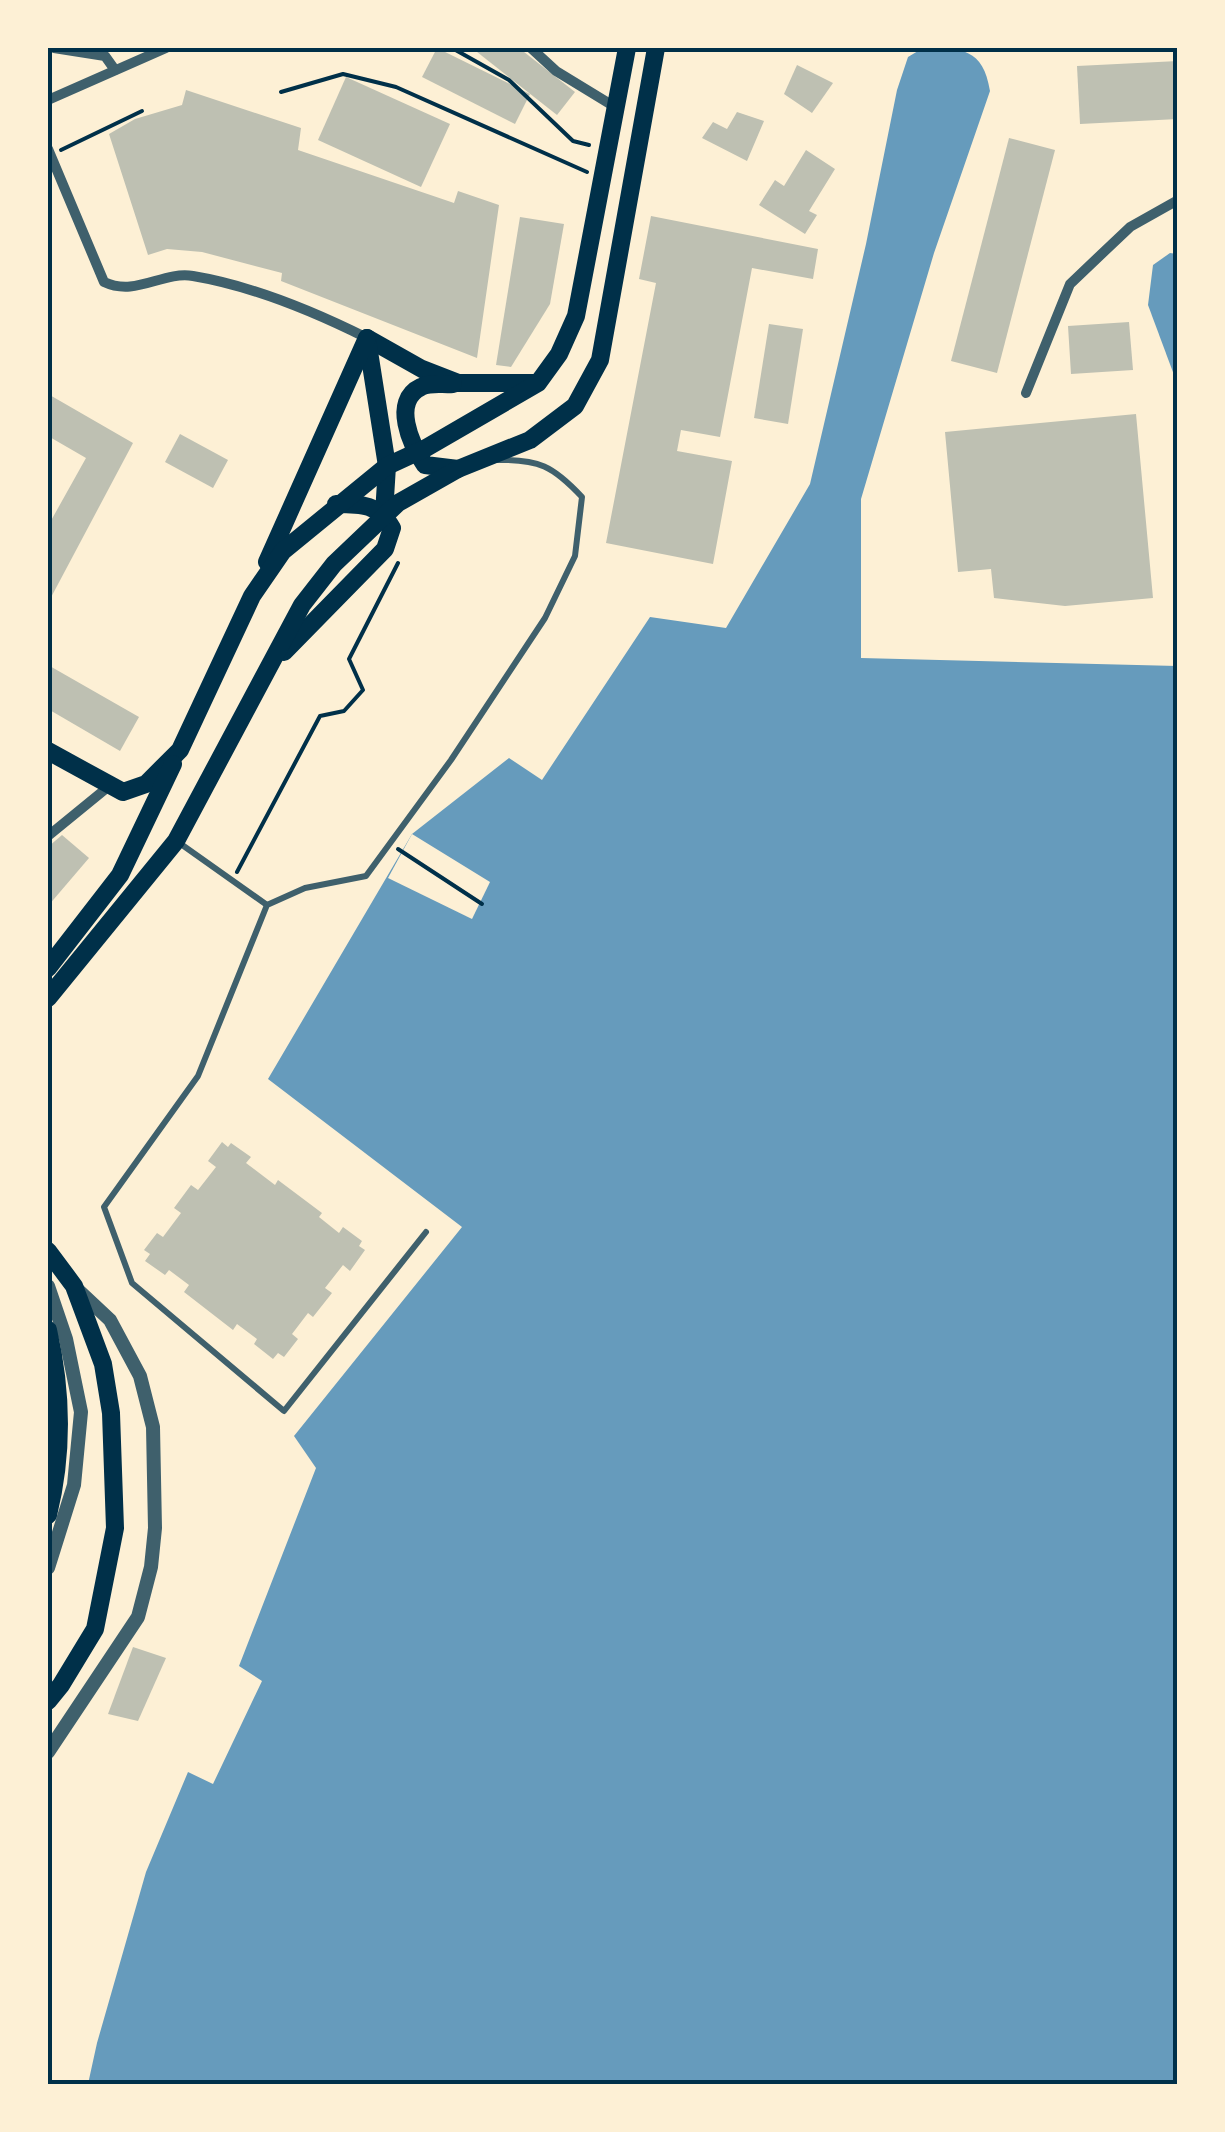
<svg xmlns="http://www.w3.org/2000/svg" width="1225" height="2132" viewBox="0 0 1225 2132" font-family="Figtree,sans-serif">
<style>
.water{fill:#669bbc}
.pier{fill:#fdf0d5}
.building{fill:#bec0b2}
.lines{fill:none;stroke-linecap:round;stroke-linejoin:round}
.path{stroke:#003049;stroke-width:4}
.service{stroke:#3f606c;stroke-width:6}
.minor{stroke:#3f606c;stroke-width:10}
.tertiary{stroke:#3f606c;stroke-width:14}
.primary{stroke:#003049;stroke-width:18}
.neatline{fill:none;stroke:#003049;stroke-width:4}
</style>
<rect width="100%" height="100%" fill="#fdf0d5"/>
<g class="water">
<path d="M923,48C962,48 983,48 990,91L934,253L861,499V658L1177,666V2084H88L97,2043L146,1872L188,1772L213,1784L262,1681L239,1666L316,1468L294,1436L462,1227L268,1079L412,834L509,758L542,780L650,617L726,628L810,484L866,244L897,90L908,57Z"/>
<polygon points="1170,253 1177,254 1177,383 1148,305 1153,265"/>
</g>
<polygon class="pier" points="412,834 490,882 472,919 388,878"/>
<g class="building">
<polygon points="437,48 530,94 515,124 422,77"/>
<polygon points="472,48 519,48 575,92 557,115"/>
<polygon points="1178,61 1178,119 1080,124 1077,66"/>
<polygon points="797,65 833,83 812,113 784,94"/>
<polygon points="346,77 450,124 421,187 318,140"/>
<polygon points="186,90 301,128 298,150 454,203 458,191 499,205 477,358 281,281 282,273 202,252 167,249 148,255 109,134 135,119 182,105"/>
<polygon points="737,112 764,121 747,161 702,138 713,122 727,129"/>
<polygon points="1009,138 1055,150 997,373 951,361"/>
<polygon points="806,150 835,169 809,211 817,215 805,234 759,205 775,180 784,186"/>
<polygon points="651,216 818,249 813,279 752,268 720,437 681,430 677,451 732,461 713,564 606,543 656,283 639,279"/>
<polygon points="520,217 564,224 550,304 511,367 496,365"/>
<polygon points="1129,322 1133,370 1071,374 1068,326"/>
<polygon points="769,324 803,329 788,424 754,418"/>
<polygon points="48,394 133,443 48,603 48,526 86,458 48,436"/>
<polygon points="1136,414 1153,598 1065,606 994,598 991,569 958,572 945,432"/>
<polygon points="180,434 228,460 213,488 165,462"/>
<polygon points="48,665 139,717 120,751 48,709"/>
<polygon points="62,835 89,858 48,906 48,847"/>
<polygon points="222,1142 228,1147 231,1143 251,1157 246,1163 275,1185 278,1180 322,1213 319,1217 339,1233 343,1227 362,1241 359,1246 365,1250 350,1271 343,1265 325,1288 332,1293 313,1317 308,1313 292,1334 298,1339 284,1357 278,1353 273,1359 254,1344 257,1339 237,1324 233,1330 184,1292 189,1285 169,1270 165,1275 145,1261 150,1254 144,1250 157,1233 163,1237 181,1213 174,1208 191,1185 198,1190 216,1167 208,1161"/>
<polygon points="133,1647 166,1658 138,1721 108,1714"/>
</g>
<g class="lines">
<g class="path">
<polyline points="452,48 509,80 573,141 589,145"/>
<polyline points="281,92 343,74 396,87 587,172"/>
<polyline points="61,150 142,111"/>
<polyline points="398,849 482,904"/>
<polyline points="237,872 320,716 344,711 363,690 349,659 398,563"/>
</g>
<g class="service">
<polyline points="178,842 267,905"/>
<path d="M426,1232L284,1411L132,1283L104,1207L198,1076L267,905L305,888L366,876L451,760L545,618L575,556L582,497C553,466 539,459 496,460"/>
</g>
<g class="minor">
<polyline points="54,48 105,56 115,70"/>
<polyline points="531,48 556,71 615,107"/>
<polyline points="48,100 166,48"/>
<path d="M48,149L104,282C136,297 162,271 193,276C253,286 313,311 367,338"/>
<polyline points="1026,393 1070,284 1130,227 1178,200"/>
<polyline points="48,836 108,787"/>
</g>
<g class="tertiary">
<polyline points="48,1286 66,1339 81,1412 74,1485 48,1568"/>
<polyline points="48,1752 138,1617 151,1567 155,1528 153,1427 140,1376 110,1320 78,1290"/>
</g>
<g class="primary">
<polyline points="367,338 422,369 458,383 536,383"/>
<polyline points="367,339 387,466 384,514"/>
<path d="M453,384C443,385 431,382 421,387C391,401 411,445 425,465L458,469"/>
<polyline points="267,562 367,338"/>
<path d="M284,652L385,549L392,528C378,504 363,504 336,504"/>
<polyline points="48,751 123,792 146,784 180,750 252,596 283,551 387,466 426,448 538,383 559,354 576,316 627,48"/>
<polyline points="48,968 120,875 173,764"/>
<polyline points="48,998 176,841 302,605 334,564 398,503 458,469 530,440 575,406 600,360 656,48"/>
<polyline points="48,1251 74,1286 103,1364 111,1413 115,1528 95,1629 61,1685 48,1701"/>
<path d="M48,1330C62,1391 63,1454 48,1515"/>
</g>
</g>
<rect width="1225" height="2132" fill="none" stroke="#fdf0d5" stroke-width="100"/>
<rect x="50" y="50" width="1125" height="2032" class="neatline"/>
</svg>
